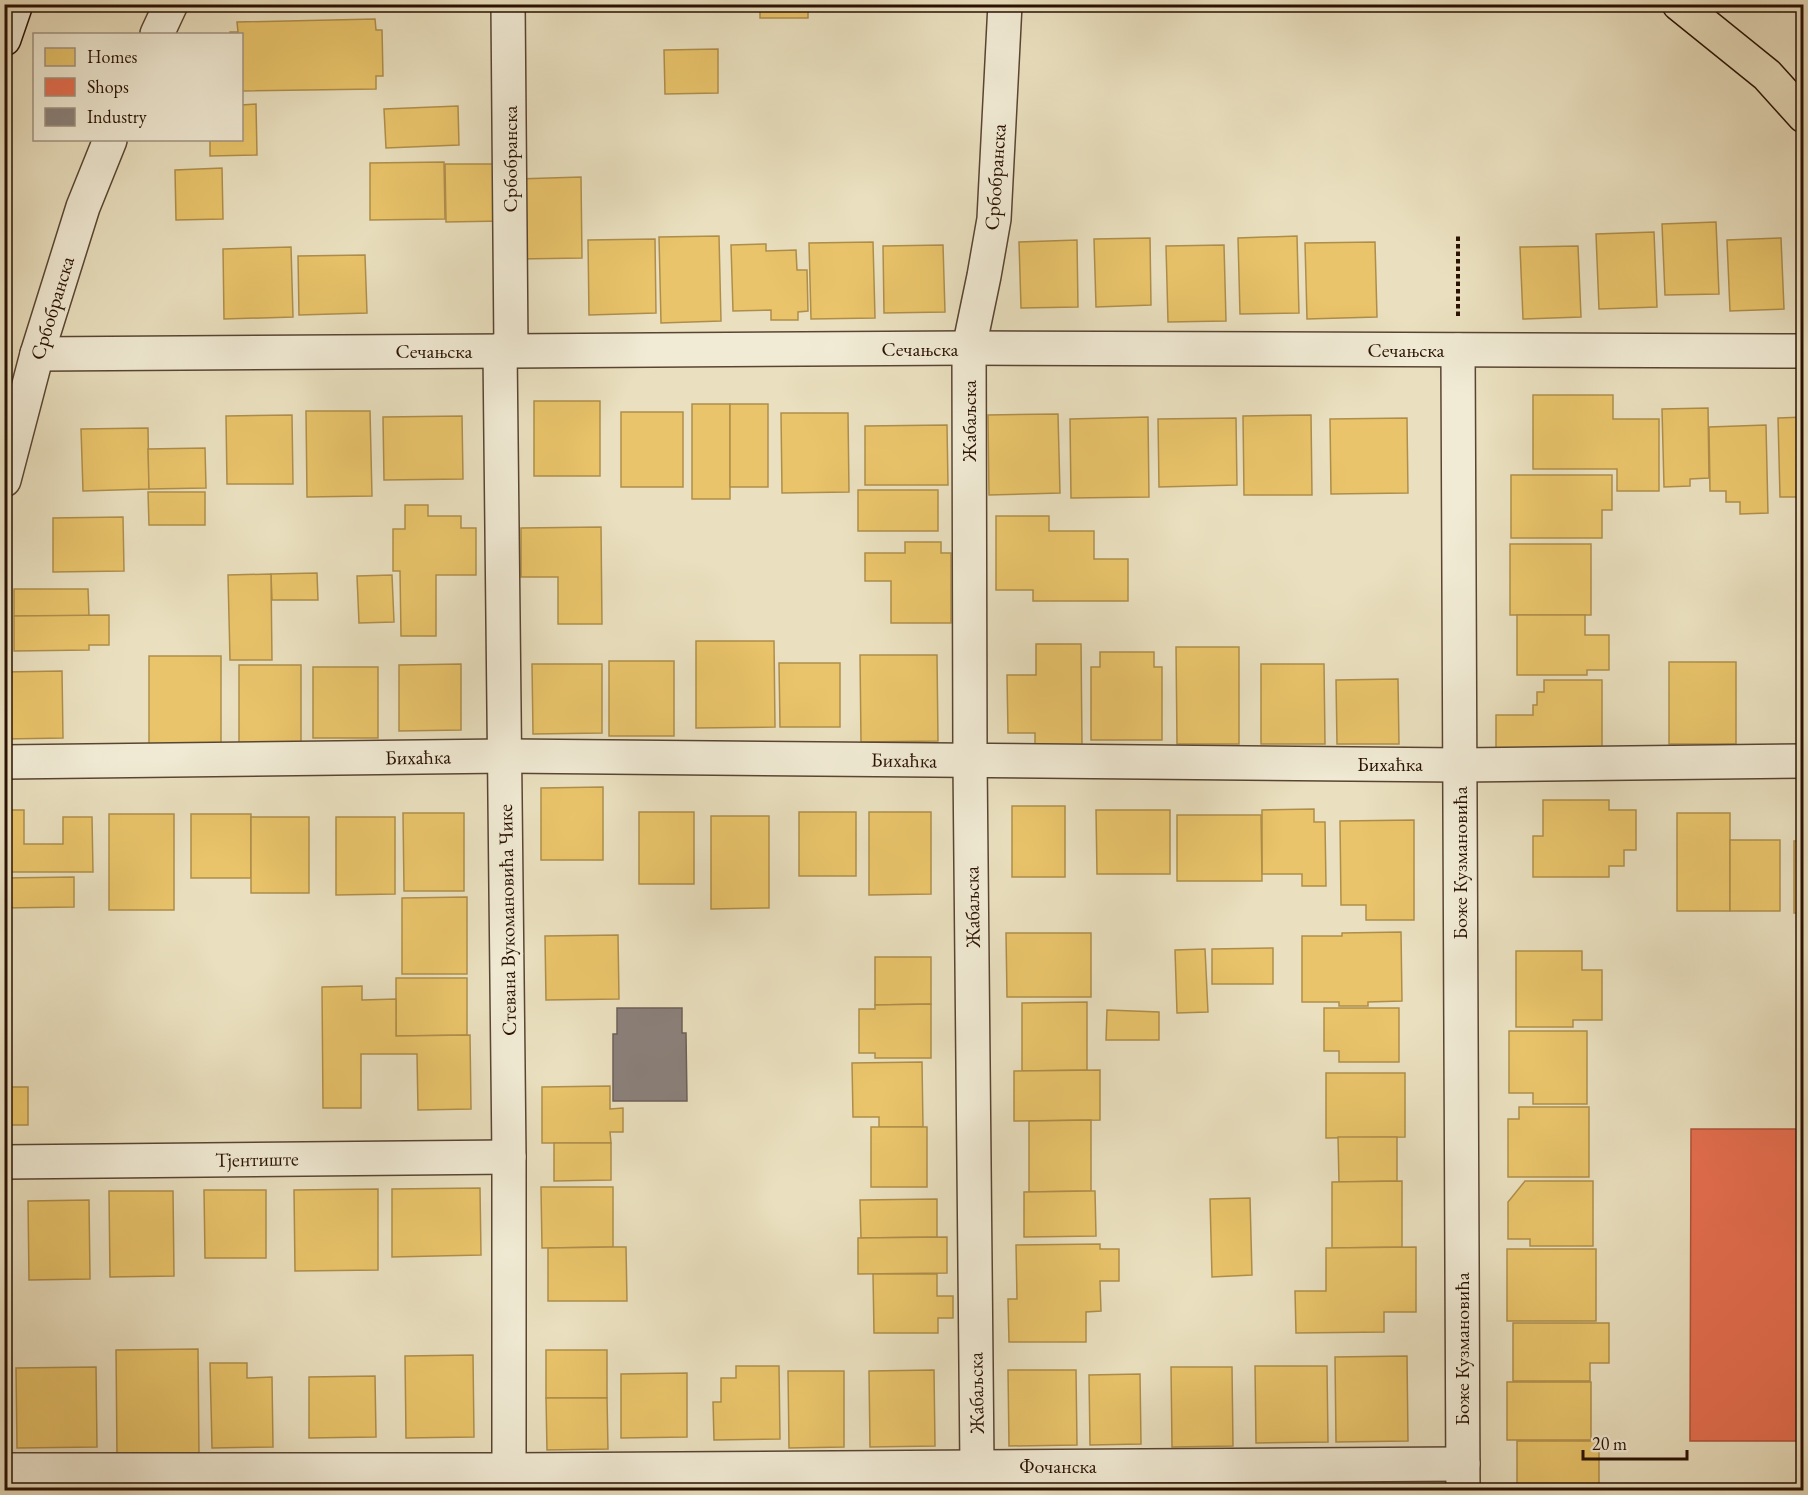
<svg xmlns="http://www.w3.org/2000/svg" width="1808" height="1495" viewBox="0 0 1808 1495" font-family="'EB Garamond',serif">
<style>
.homes{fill:#e9c46a;stroke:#af8e4b;stroke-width:1.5}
.shops{fill:#e76f51;stroke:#ae533a;stroke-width:1.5}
.industry{fill:#8a817c;stroke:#6d5f58;stroke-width:1.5}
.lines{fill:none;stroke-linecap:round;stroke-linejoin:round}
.street-casing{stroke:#594532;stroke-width:36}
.secondary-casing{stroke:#291103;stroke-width:36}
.primary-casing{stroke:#291103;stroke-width:36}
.path{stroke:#291103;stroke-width:4;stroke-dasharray:4.5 3;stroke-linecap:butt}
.street{stroke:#f1ebd5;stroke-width:33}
.secondary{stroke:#f1ebd5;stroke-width:33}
.primary{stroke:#eae0bf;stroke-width:33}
.labels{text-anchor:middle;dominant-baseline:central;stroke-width:6;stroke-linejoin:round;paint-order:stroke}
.street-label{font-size:20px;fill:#291103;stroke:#f1ebd5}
</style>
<rect width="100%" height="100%" fill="#eae0bf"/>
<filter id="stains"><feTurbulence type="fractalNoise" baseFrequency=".00333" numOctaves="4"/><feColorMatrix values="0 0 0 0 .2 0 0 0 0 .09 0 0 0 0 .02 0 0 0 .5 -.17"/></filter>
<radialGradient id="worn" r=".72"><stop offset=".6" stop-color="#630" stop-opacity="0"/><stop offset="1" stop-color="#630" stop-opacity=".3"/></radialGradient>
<g class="homes">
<rect x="760" y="4" width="48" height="14"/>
<polygon points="906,4 950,4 950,8"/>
<polygon points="375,19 376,30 382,30 383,76 376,76 376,89 242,91 242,34 230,34 230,32 238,32 237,22"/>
<polygon points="718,49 718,93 665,94 664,50"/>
<polygon points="256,104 257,155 210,156 210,140 242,140 242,105"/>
<polygon points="458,106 459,145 386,148 384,109"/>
<polygon points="444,162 445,219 370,220 370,163"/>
<polygon points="445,164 502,164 503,221 446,222"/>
<polygon points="222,168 223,219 176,220 175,170"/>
<polygon points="581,177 582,258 519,259 517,179"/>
<polygon points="1716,222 1719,294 1665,295 1662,224"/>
<polygon points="1654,232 1657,307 1599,309 1596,234"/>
<polygon points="719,236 721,321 661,323 659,237"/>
<polygon points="1297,236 1299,313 1240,314 1238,238"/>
<polygon points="1150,238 1151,305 1096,307 1094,239"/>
<polygon points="1781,238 1784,309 1730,311 1727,240"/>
<polygon points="655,239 656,313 589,315 588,240"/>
<polygon points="1077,240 1078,307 1021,308 1019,242"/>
<polygon points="873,242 875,318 811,319 809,243"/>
<polygon points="1375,242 1377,317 1307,319 1305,243"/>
<polygon points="766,244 766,251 796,250 797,270 807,270 808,311 798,312 798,320 771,320 771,310 733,311 731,245"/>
<polygon points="943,245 945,312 884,313 883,246"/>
<polygon points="1224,245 1226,321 1168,322 1166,246"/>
<polygon points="1578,246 1581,317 1523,319 1520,247"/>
<polygon points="291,247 293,317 224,319 223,249"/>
<polygon points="365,255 367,313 299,315 298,256"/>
<polygon points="1533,395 1613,395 1613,419 1659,419 1659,491 1617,491 1617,469 1533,469"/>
<rect x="534" y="401" width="66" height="75"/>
<rect x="692" y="404" width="38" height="95"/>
<rect x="730" y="404" width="38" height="83"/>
<polygon points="1708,408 1709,478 1690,479 1690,486 1664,487 1662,409"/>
<polygon points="306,411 370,411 372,496 307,497"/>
<rect x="621" y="412" width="62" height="75"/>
<polygon points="781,413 848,413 849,492 782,493"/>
<polygon points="1058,414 1060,493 989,495 988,415"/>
<polygon points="292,415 293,484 227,484 226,416"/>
<polygon points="1311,415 1312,495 1244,495 1243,416"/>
<polygon points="462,416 463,479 384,480 383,417"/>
<polygon points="1148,417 1149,497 1071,498 1070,419"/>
<polygon points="1804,417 1804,497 1780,497 1778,418"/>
<polygon points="1236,418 1237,485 1159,487 1158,419"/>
<polygon points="1407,418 1408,493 1331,494 1330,419"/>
<polygon points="947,425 948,485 865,485 865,426"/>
<polygon points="1766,425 1768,513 1740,514 1740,502 1726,502 1726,491 1710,491 1709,427"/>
<polygon points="148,428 149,489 83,491 81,429"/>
<polygon points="205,448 206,488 149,489 148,449"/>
<polygon points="1511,475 1612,475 1612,510 1602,510 1602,538 1511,538"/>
<rect x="858" y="490" width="80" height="41"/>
<polygon points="148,492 205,492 205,525 149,525"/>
<polygon points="405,505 428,505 428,516 461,516 461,528 476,528 476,575 436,575 436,636 401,636 400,571 393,571 393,529 405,529"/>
<polygon points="996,516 1049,516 1049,531 1094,531 1094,559 1128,559 1128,601 1033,601 1033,590 996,590"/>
<polygon points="123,517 124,571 53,572 53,518"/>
<polygon points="601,527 602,624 558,624 558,577 521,577 521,528"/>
<polygon points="905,542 941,542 941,553 951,553 951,623 891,623 891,581 865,581 865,553 905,553"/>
<rect x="1510" y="544" width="81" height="71"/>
<polygon points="317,573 318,600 272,600 271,574"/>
<polygon points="271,574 272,660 230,660 228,575"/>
<polygon points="392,575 394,622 359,623 357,576"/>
<polygon points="14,589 88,589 89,616 14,616"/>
<polygon points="109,615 109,645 89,645 89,650 14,651 14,616"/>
<polygon points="1517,615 1585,615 1585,635 1609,635 1609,670 1587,670 1587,675 1517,675"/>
<polygon points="696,641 774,641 775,727 696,728"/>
<polygon points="1036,644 1081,644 1082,745 1035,745 1035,733 1008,733 1007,675 1036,675"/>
<rect x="1799" y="644" width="5" height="63"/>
<polygon points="1176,647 1239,647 1239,744 1177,744"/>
<polygon points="1100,652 1154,652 1154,667 1162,667 1162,740 1091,740 1091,667 1100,667"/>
<polygon points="860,655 937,655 938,741 861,742"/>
<rect x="149" y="656" width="72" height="90"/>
<rect x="609" y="661" width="65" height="75"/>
<rect x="1669" y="662" width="67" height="82"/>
<polygon points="779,663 840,663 840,727 780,727"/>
<polygon points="461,664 461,730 399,731 399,665"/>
<polygon points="532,664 602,664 602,733 533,734"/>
<polygon points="1261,664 1324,664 1325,744 1261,744"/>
<rect x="239" y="665" width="62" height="81"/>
<rect x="313" y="667" width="65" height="71"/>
<polygon points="62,671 63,738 4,739 4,672"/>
<polygon points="1398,679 1399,744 1337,744 1336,680"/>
<polygon points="1544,680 1602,680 1602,752 1496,752 1496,715 1533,715 1533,705 1537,705 1537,692 1544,692"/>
<polygon points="603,787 603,860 541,860 541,788"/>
<polygon points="1543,800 1609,800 1609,810 1636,810 1636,850 1624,850 1624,866 1609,866 1609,877 1533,877 1533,836 1543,836"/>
<rect x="1012" y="806" width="53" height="71"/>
<polygon points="1314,809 1314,822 1325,822 1326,886 1302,886 1302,874 1262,874 1262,810"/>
<polygon points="4,810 24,810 24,844 63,844 63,817 92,817 93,872 4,872"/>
<polygon points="1096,810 1170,810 1170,874 1097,874"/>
<rect x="639" y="812" width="55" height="72"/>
<rect x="799" y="812" width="57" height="64"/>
<polygon points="869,812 931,812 931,894 869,895"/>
<polygon points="403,813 464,813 464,891 404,891"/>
<rect x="1677" y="813" width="53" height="98"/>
<rect x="109" y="814" width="65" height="96"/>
<rect x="191" y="814" width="60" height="64"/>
<polygon points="1177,815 1261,815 1262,881 1177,881"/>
<polygon points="711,816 769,816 769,908 711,909"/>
<rect x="251" y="817" width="58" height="76"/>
<polygon points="336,817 395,817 395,894 336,895"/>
<polygon points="1414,820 1414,920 1366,920 1366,905 1341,905 1340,821"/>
<rect x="1730" y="840" width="50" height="71"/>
<rect x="1794" y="841" width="10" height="72"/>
<polygon points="74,877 74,907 4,908 4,878"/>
<polygon points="467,897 467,974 402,974 402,898"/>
<polygon points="1401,932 1402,1001 1368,1002 1368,1006 1339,1006 1339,1002 1302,1002 1302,936 1342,936 1342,933"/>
<polygon points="1006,933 1091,933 1091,997 1007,997"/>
<polygon points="618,935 619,999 546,1000 545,936"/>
<polygon points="1273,948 1273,984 1212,984 1212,949"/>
<polygon points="1205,949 1208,1012 1177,1013 1175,950"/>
<polygon points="1516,951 1582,951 1582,970 1602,970 1602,1020 1573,1020 1573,1027 1516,1027"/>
<polygon points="875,957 931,957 931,1004 875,1005"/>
<polygon points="396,978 467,978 467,1035 396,1036"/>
<polygon points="362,986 362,1000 396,999 396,1036 470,1035 471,1109 418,1110 417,1054 361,1054 361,1108 323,1108 322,987"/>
<polygon points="1087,1002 1087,1070 1022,1071 1022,1003"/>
<polygon points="931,1004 931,1058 875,1058 875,1053 859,1053 859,1009 875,1009 875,1005"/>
<polygon points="1324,1008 1399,1008 1399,1062 1339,1062 1339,1051 1324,1051"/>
<polygon points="1107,1010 1159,1012 1159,1040 1106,1040"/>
<polygon points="1509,1031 1587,1031 1587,1104 1533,1104 1533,1093 1509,1093"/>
<polygon points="922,1062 923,1127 879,1127 879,1117 853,1117 852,1063"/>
<polygon points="1100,1070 1100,1120 1014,1121 1014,1071"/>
<polygon points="1326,1073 1405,1073 1405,1137 1326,1138"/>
<polygon points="610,1086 610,1109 623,1108 623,1132 610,1132 611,1143 542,1143 542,1087"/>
<rect x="4" y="1087" width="24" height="38"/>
<polygon points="1519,1107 1589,1107 1589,1177 1508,1177 1508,1119 1519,1119"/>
<polygon points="1091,1120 1091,1191 1029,1192 1029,1121"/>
<rect x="871" y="1127" width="56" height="60"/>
<polygon points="1338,1137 1397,1137 1397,1181 1339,1182"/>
<polygon points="554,1143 611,1143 611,1180 554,1181"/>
<polygon points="1402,1181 1402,1247 1332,1248 1332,1182"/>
<polygon points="1525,1181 1593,1181 1593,1246 1530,1246 1530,1239 1508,1239 1508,1202"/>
<polygon points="541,1187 613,1187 613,1247 542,1248"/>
<polygon points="480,1188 481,1255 392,1257 392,1189"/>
<polygon points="378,1189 378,1270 295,1271 294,1190"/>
<polygon points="204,1190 266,1190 266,1258 205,1258"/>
<polygon points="109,1191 173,1191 174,1276 110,1277"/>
<polygon points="1091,1191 1095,1191 1096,1236 1024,1237 1024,1192"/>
<polygon points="1250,1198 1252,1275 1212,1277 1210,1199"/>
<polygon points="937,1199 937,1237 861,1238 860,1200"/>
<polygon points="89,1200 90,1279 29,1280 28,1201"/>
<polygon points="947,1237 947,1273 858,1274 858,1238"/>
<polygon points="1100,1244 1100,1249 1119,1249 1119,1281 1100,1281 1101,1311 1086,1312 1086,1342 1009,1342 1008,1299 1017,1299 1016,1245"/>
<polygon points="613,1247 626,1247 627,1301 548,1301 548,1248"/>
<polygon points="1416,1247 1416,1312 1384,1312 1384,1332 1296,1333 1295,1291 1326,1291 1326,1248"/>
<rect x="1507" y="1249" width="89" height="72"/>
<polygon points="873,1274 937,1274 937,1296 953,1296 953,1318 938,1318 938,1333 874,1333"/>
<polygon points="1513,1323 1609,1323 1609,1363 1590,1363 1590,1381 1513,1381"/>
<polygon points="198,1349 199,1454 117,1455 116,1350"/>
<rect x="546" y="1350" width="61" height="48"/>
<polygon points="473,1355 474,1437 406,1438 405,1356"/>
<polygon points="1407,1356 1408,1441 1336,1442 1335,1357"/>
<polygon points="210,1363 247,1363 247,1378 272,1377 273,1447 212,1448"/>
<polygon points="736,1366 779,1366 780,1439 714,1440 713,1402 721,1402 721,1378 736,1378"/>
<polygon points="1255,1366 1327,1366 1328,1442 1256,1443"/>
<polygon points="96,1367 97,1447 17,1448 16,1368"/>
<polygon points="1171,1367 1232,1367 1233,1446 1172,1447"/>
<polygon points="934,1370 935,1446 870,1447 869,1371"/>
<polygon points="1008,1370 1076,1370 1077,1445 1009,1446"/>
<polygon points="788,1371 844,1371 844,1447 789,1448"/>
<polygon points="687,1373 687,1437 621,1438 621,1374"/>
<polygon points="1140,1374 1141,1444 1090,1445 1089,1375"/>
<polygon points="375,1376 376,1437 309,1438 309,1377"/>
<rect x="1507" y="1382" width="84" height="58"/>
<polygon points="546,1398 607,1398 608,1449 547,1450"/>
<polygon points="1517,1441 1599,1441 1599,1486 1574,1486 1574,1490 1517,1490"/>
</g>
<polygon class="shops" points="1691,1129 1804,1129 1804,1441 1690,1441"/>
<polygon class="industry" points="617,1008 682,1008 682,1033 686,1033 687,1101 613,1101 613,1034 617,1034"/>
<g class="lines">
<defs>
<g id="street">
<polyline points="508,4 511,350"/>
<polyline points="157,34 171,4"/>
<polyline points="500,350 509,1157 509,1490"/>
<polyline points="1458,350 1463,1490"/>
<polyline points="37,354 969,348 1804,351"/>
<polyline points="4,480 37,354 83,207 110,140"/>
<polyline points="4,762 505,756 1460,765 1804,761"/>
<polyline points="4,1162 509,1157"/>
<polyline points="977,1466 970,761 969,348 984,276 994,219 1005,4"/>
<polyline points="4,1470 509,1470 1463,1464"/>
</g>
<polyline id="secondary" points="4,39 16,4"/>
<polyline id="primary" points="1679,4 1767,75 1804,116"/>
</defs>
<use href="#street" class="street-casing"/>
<use href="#secondary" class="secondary-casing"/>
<use href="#primary" class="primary-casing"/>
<polyline class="path" points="1458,316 1458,236"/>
<use href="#street" class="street"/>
<use href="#secondary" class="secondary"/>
<use href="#primary" class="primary"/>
</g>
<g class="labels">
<g class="street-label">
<text transform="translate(510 159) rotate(-90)">Србобранска</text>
<text transform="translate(995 177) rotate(-86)">Србобранска</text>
<text transform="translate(52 308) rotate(-73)">Србобранска</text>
<text x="920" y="349">Сечањска</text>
<text x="1406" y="350">Сечањска</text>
<text x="434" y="351">Сечањска</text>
<text transform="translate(969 421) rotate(-90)">Жабаљска</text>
<text transform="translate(418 757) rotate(-1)">Бихаћка</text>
<text transform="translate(904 760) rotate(1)">Бихаћка</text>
<text x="1390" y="764">Бихаћка</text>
<text transform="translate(1460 863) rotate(-90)">Боже Кузмановића</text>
<text transform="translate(972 907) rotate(-91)">Жабаљска</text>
<text transform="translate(507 920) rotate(-91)">Стевана Вукомановића Чике</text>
<text transform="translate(257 1159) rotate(-1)">Тјентиште</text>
<text transform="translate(1462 1349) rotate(-90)">Боже Кузмановића</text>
<text transform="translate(976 1393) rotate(-91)">Жабаљска</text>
<text x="1058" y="1466">Фочанска</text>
</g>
</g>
<rect width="1808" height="1495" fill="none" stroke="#eae0bf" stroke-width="24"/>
<rect x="6" y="6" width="1796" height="1483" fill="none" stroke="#291103" stroke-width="3"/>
<rect x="12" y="12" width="1784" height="1471" fill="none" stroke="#291103" stroke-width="1.5"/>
<rect x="33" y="33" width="210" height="108" fill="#f1ebd5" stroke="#a19481" stroke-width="1.5"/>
<rect x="45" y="48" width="30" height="18" fill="#e9c46a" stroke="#a19481" stroke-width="1.5"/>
<text x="87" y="63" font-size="18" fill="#291103">Homes</text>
<rect x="45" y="78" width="30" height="18" fill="#e76f51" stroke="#a19481" stroke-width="1.5"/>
<text x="87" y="93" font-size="18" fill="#291103">Shops</text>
<rect x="45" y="108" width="30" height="18" fill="#8a817c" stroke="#a19481" stroke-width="1.5"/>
<text x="87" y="123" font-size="18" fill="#291103">Industry</text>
<path d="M1583 1450v9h104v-9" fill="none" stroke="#291103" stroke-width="3"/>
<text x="1592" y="1450" font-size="18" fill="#291103" stroke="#f1ebd5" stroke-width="4.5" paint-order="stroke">20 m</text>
<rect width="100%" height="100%" filter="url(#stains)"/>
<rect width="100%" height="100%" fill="url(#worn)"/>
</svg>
